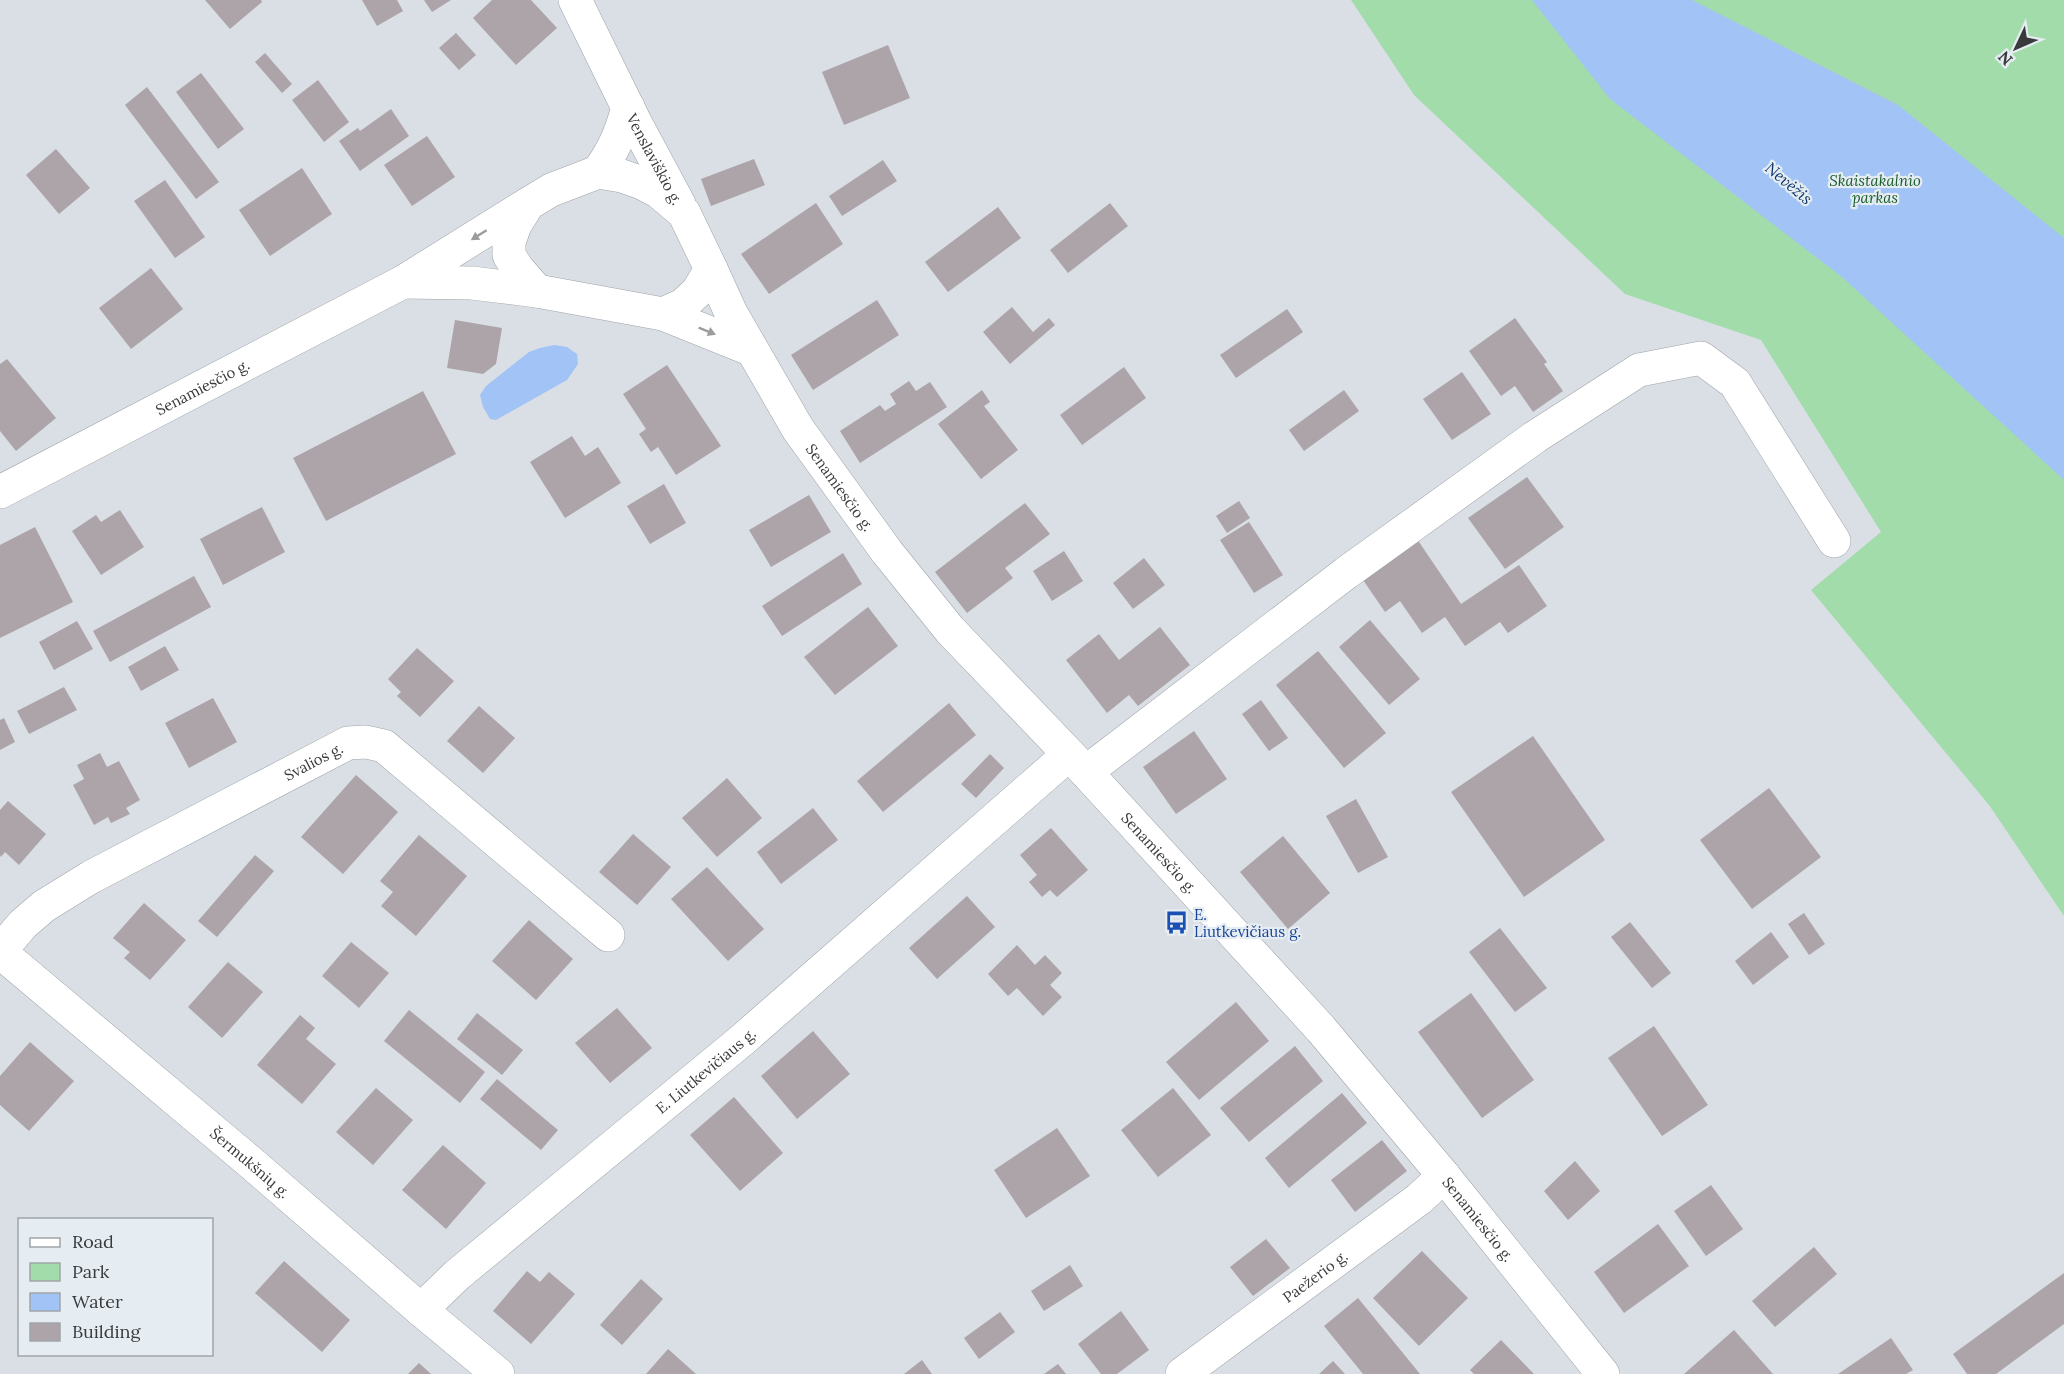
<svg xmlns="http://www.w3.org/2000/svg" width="2064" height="1374" viewBox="0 0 2064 1374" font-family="Lora,serif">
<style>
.green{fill:#a2dcaa}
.water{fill:#a1c3f5}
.building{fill:#aca4a9}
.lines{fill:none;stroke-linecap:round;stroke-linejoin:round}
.minor-casing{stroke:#9ea4a9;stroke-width:34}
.major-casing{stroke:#9ea4a9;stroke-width:34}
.minor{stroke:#fff;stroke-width:33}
.major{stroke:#fff;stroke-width:33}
.oneway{fill:#9c9c9e}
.labels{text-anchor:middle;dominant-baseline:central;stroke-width:4.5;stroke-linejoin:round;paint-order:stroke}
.street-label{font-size:15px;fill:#383a3c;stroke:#e6edf2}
.park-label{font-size:15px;font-style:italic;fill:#185c2b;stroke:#e6edf2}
.transit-label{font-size:15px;fill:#164399;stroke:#e6edf2;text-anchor:start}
.water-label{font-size:16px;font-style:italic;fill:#0e356b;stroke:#e6edf2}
</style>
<rect width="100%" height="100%" fill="#d9dfe5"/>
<polygon class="green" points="1351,0 2064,0 2064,916 1989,805 1811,590 1881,532 1761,340 1625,294 1414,95"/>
<g class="water">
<polygon points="1532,0 1692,0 1898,105 2064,238 2064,480 1842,277 1610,99"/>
<polygon points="554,345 567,347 577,354 578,364 567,380 496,420 490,419 483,407 480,395 486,386 529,352 540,348"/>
</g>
<g class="building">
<polygon points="205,0 261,0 262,2 230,29"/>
<polygon points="362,0 397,0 403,11 377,26"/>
<polygon points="424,0 451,0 432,12"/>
<polygon points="492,0 531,0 557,28 516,65 473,18"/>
<polygon points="456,33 476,55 459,70 439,48"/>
<polygon points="888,45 910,98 844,125 822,72"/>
<polygon points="265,53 292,84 282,93 255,62"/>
<polygon points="201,73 244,129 218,149 176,92"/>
<polygon points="318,80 349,122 324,142 292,100"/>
<polygon points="147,87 219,182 196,199 125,105"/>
<polygon points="391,109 409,136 360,171 339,141 358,128 360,131"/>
<polygon points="427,136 455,177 412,206 384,165"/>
<polygon points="56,149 90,188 59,214 26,175"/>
<polygon points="754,159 765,185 711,206 701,179"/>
<polygon points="883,160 897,181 842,216 829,196"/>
<polygon points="302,168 332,214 270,256 239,210"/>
<polygon points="165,180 205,237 175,258 134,201"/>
<polygon points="816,203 843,244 769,294 741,254"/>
<polygon points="1110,203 1128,226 1068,273 1050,250"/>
<polygon points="998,207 1021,238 948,292 925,262"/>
<polygon points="151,268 183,309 131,349 99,308"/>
<polygon points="877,300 899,335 813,390 791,355"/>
<polygon points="1012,307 1033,332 1049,318 1055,325 1010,364 983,332"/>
<polygon points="1287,309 1303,332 1236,378 1220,355"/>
<polygon points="1515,318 1547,362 1544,364 1563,391 1533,412 1515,386 1501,396 1469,351"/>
<polygon points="455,320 502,328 496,364 483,374 447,368"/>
<polygon points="7,359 56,418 16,451 0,431 0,364"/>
<polygon points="667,365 721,446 676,475 658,447 651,452 639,434 646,429 623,394"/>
<polygon points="1124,367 1146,398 1082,445 1060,415"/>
<polygon points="1462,372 1491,414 1452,440 1423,399"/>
<polygon points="909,381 916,391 930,382 947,407 860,463 840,431 880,405 885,411 896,404 890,394"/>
<polygon points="982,390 990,402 984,406 1018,450 981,479 938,424"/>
<polygon points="1344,390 1359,411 1304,451 1289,430"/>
<polygon points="423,391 456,454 326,521 293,458"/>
<polygon points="572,436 585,456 598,447 621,483 565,518 530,462"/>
<polygon points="1527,477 1564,527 1505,569 1468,518"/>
<polygon points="664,484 686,523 650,544 627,506"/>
<polygon points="809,495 831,532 771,567 749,530"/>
<polygon points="1239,501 1250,518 1227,533 1216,516"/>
<polygon points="1025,503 1050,534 1005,568 1013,578 967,613 935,572"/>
<polygon points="262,507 285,552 223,585 200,539"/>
<polygon points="120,510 144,547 101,575 72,531 96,515 101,522"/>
<polygon points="1249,522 1283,575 1254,593 1220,540"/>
<polygon points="35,527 73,602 0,638 0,545"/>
<polygon points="1417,539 1461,604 1519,565 1547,606 1508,633 1500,622 1465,646 1445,617 1422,633 1400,601 1385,612 1361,577"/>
<polygon points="1064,551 1083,581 1052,601 1033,571"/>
<polygon points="843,553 862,584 782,636 762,606"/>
<polygon points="1144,558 1165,585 1133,609 1113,583"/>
<polygon points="194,576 211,607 110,662 93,631"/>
<polygon points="868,607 898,646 835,695 804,657"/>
<polygon points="1370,620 1420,679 1389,705 1339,647"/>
<polygon points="77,621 93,649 54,670 39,642"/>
<polygon points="1160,627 1190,665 1138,706 1129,695 1107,713 1066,660 1099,634 1119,660"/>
<polygon points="165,646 179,670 141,691 128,667"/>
<polygon points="417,648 454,681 420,717 397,696 401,692 388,679"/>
<polygon points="1318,651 1386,733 1344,768 1276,685"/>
<polygon points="64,687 77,710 29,734 17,711"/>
<polygon points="213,698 237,742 189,768 165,723"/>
<polygon points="1261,700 1288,738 1269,751 1242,714"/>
<polygon points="949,703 976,735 883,812 857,781"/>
<polygon points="479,706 515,738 483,773 447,741"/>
<polygon points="4,718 15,742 0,750 0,720"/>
<polygon points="1194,731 1227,779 1176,814 1143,767"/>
<polygon points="1533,736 1605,840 1524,897 1451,792"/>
<polygon points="100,753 107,767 119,761 140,800 126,808 130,814 111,823 108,817 94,825 73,785 84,779 77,765"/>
<polygon points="990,754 1004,768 976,798 961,784"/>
<polygon points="356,775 398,812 343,874 301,837"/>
<polygon points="727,778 762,818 717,857 682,818"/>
<polygon points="1769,788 1821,857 1752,909 1700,840"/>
<polygon points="1356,799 1388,857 1358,873 1326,816"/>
<polygon points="8,801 46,834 19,865 5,852 1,857 0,855 0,810"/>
<polygon points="813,808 838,840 781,884 757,852"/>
<polygon points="1051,828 1088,870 1057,897 1050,890 1042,897 1029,882 1037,875 1020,855"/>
<polygon points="633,834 671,867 637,905 599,872"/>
<polygon points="419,835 467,876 416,936 381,906 393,892 380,881"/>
<polygon points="1283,836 1330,893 1288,929 1240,872"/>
<polygon points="255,855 274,871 217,937 198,921"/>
<polygon points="707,867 764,929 728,961 671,899"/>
<polygon points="967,896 995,927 937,979 909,948"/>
<polygon points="144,903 186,940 150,980 124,958 130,952 113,938"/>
<polygon points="1804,913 1825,944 1809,955 1788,924"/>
<polygon points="529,920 573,959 536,1000 492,961"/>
<polygon points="1630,922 1671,973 1652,988 1611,937"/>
<polygon points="1500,928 1547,988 1515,1012 1469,952"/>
<polygon points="1771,932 1789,957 1753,985 1735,961"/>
<polygon points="351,942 389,973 359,1008 322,976"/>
<polygon points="1017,945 1035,965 1045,955 1062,973 1050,985 1062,997 1043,1016 1017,988 1008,996 988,974"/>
<polygon points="228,962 263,992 222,1038 188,1007"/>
<polygon points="1471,993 1534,1080 1482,1118 1418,1032"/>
<polygon points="1236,1002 1269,1041 1199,1100 1166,1062"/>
<polygon points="617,1008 652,1048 610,1083 575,1043"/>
<polygon points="409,1010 485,1072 460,1103 384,1041"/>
<polygon points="477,1013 523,1050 502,1075 457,1039"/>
<polygon points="300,1015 315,1028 306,1039 336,1064 302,1104 257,1065"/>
<polygon points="1654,1026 1708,1105 1662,1136 1608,1058"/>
<polygon points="813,1031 850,1074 797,1119 761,1076"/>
<polygon points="30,1042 74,1081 29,1131 0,1105 0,1076"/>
<polygon points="1295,1046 1323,1081 1249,1142 1220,1108"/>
<polygon points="497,1079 558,1130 541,1150 480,1099"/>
<polygon points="376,1088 413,1120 373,1165 336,1132"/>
<polygon points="1173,1088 1211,1135 1158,1177 1121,1130"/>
<polygon points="1342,1093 1367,1123 1289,1188 1265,1158"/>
<polygon points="734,1097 783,1153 740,1191 690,1135"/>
<polygon points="1057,1128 1090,1176 1026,1218 994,1170"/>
<polygon points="1382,1140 1407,1171 1355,1212 1331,1180"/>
<polygon points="443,1145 486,1183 446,1229 402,1190"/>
<polygon points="1575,1161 1600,1191 1568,1220 1544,1191"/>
<polygon points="1711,1185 1743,1229 1706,1256 1674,1211"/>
<polygon points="1658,1224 1689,1266 1624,1313 1594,1272"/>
<polygon points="1266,1239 1290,1268 1253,1296 1230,1267"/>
<polygon points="1814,1247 1837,1274 1775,1327 1752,1301"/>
<polygon points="1422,1251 1468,1298 1419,1346 1373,1298"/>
<polygon points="284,1261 350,1320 322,1352 255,1293"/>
<polygon points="1070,1265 1083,1286 1044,1311 1031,1291"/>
<polygon points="527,1271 540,1282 549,1272 575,1294 531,1344 493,1311"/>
<polygon points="2064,1273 2064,1324 1996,1374 1967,1374 1953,1354"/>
<polygon points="641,1279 663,1299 622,1345 600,1325"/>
<polygon points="1358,1298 1420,1374 1363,1374 1324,1326"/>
<polygon points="1121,1311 1149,1350 1117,1374 1101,1374 1078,1344"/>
<polygon points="1000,1312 1015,1332 979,1359 964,1338"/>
<polygon points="1734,1330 1773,1374 1684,1374"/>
<polygon points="1891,1338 1913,1370 1906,1374 1838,1374"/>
<polygon points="1501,1340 1534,1374 1474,1374 1470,1370"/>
<polygon points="668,1349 696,1374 646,1374"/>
<polygon points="922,1360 932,1374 904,1374"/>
<polygon points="1333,1361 1345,1374 1319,1374"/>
<polygon points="419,1363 431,1374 408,1374"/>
<polygon points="1058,1364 1066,1374 1044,1374"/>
</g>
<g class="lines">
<defs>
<g id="minor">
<polyline points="403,282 472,283 537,291"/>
<path id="s1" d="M0,492L403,282L528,204"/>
<polyline points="1086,772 1346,573 1535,437 1639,370 1701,358 1735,383 1834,541"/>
<path id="s2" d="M0,951L23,924L44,906L91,877L348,743L366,742L384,746L608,935"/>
<path id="s3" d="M0,952L249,1161L421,1310L498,1374"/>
<path id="s4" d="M421,1310L457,1275L741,1041L1068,755"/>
<path id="s5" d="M1182,1374L1419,1199L1444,1176"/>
</g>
<g id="major">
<path id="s6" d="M575,0L635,122L679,204"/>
<polygon points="598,172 622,176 642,183 659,192 684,213 711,269 698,291 683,305 663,314 537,291 517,268 509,255 509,242 515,225 528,204 551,190"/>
<path d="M598,172C614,150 621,133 628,107"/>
<path id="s7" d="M711,269L731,313L798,429L887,552L950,630L1086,772L1321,1029L1444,1176L1603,1374"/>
<polyline points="663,314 750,349"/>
</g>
</defs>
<use href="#minor" class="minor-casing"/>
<use href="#major" class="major-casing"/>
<use href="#minor" class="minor"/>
<use href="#major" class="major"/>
</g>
<defs><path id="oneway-solid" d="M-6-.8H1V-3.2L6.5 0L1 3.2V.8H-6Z" transform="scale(1.5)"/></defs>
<g class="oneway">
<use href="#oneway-solid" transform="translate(479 235) rotate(148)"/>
<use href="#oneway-solid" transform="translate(707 331) rotate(22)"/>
</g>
<defs>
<symbol id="bus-bare" viewBox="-9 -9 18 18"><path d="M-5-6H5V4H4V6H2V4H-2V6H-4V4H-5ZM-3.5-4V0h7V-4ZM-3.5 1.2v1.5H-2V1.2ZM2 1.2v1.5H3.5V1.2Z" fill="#1a4fb4" stroke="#e6edf2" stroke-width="2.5" paint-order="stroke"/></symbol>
</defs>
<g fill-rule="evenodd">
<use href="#bus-bare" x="1160" y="906" width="33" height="33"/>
</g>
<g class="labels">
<g class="street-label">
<text stroke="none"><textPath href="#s6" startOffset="178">Venslaviškio g.</textPath></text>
<text stroke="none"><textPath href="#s1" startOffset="228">Senamiesčio g.</textPath></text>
<text stroke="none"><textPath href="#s7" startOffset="254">Senamiesčio g.</textPath></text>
<text stroke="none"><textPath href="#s2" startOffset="369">Svalios g.</textPath></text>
<text stroke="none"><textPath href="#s7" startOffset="740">Senamiesčio g.</textPath></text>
<text stroke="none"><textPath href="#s4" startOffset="372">E. Liutkevičiaus g.</textPath></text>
<text stroke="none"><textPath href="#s3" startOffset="327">Šermukšnių g.</textPath></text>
<text stroke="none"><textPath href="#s7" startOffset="1226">Senamiesčio g.</textPath></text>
<text stroke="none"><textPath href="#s5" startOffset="165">Paežerio g.</textPath></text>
</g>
<g class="park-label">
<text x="1875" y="180">Skaistakalnio<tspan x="1875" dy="17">parkas</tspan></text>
</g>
<g class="transit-label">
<text x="1194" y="914">E.<tspan x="1194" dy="17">Liutkevičiaus g.</tspan></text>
</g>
<g class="water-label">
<text transform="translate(1789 183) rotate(40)">Nevėžis</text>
</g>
</g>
<rect x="18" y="1218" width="195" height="138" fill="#e6edf2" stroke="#a0a5a9" stroke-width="1.5"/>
<rect x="30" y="1238" width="30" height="9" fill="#ffffff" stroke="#a0a5a9" stroke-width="1.5"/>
<text x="72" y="1248" font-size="18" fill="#383a3c">Road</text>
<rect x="30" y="1263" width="30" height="18" fill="#a2dcaa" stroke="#a0a5a9" stroke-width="1.5"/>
<text x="72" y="1278" font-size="18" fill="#383a3c">Park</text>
<rect x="30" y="1293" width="30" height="18" fill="#a1c3f5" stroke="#a0a5a9" stroke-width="1.5"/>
<text x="72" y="1308" font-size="18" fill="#383a3c">Water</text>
<rect x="30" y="1323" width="30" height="18" fill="#aca4a9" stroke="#a0a5a9" stroke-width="1.5"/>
<text x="72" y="1338" font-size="18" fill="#383a3c">Building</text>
<g transform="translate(2016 48) rotate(226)" stroke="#e6edf2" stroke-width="4.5" paint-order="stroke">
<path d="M0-4.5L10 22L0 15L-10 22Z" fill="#383a3c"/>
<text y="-9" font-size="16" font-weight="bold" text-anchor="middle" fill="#383a3c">N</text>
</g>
</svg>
